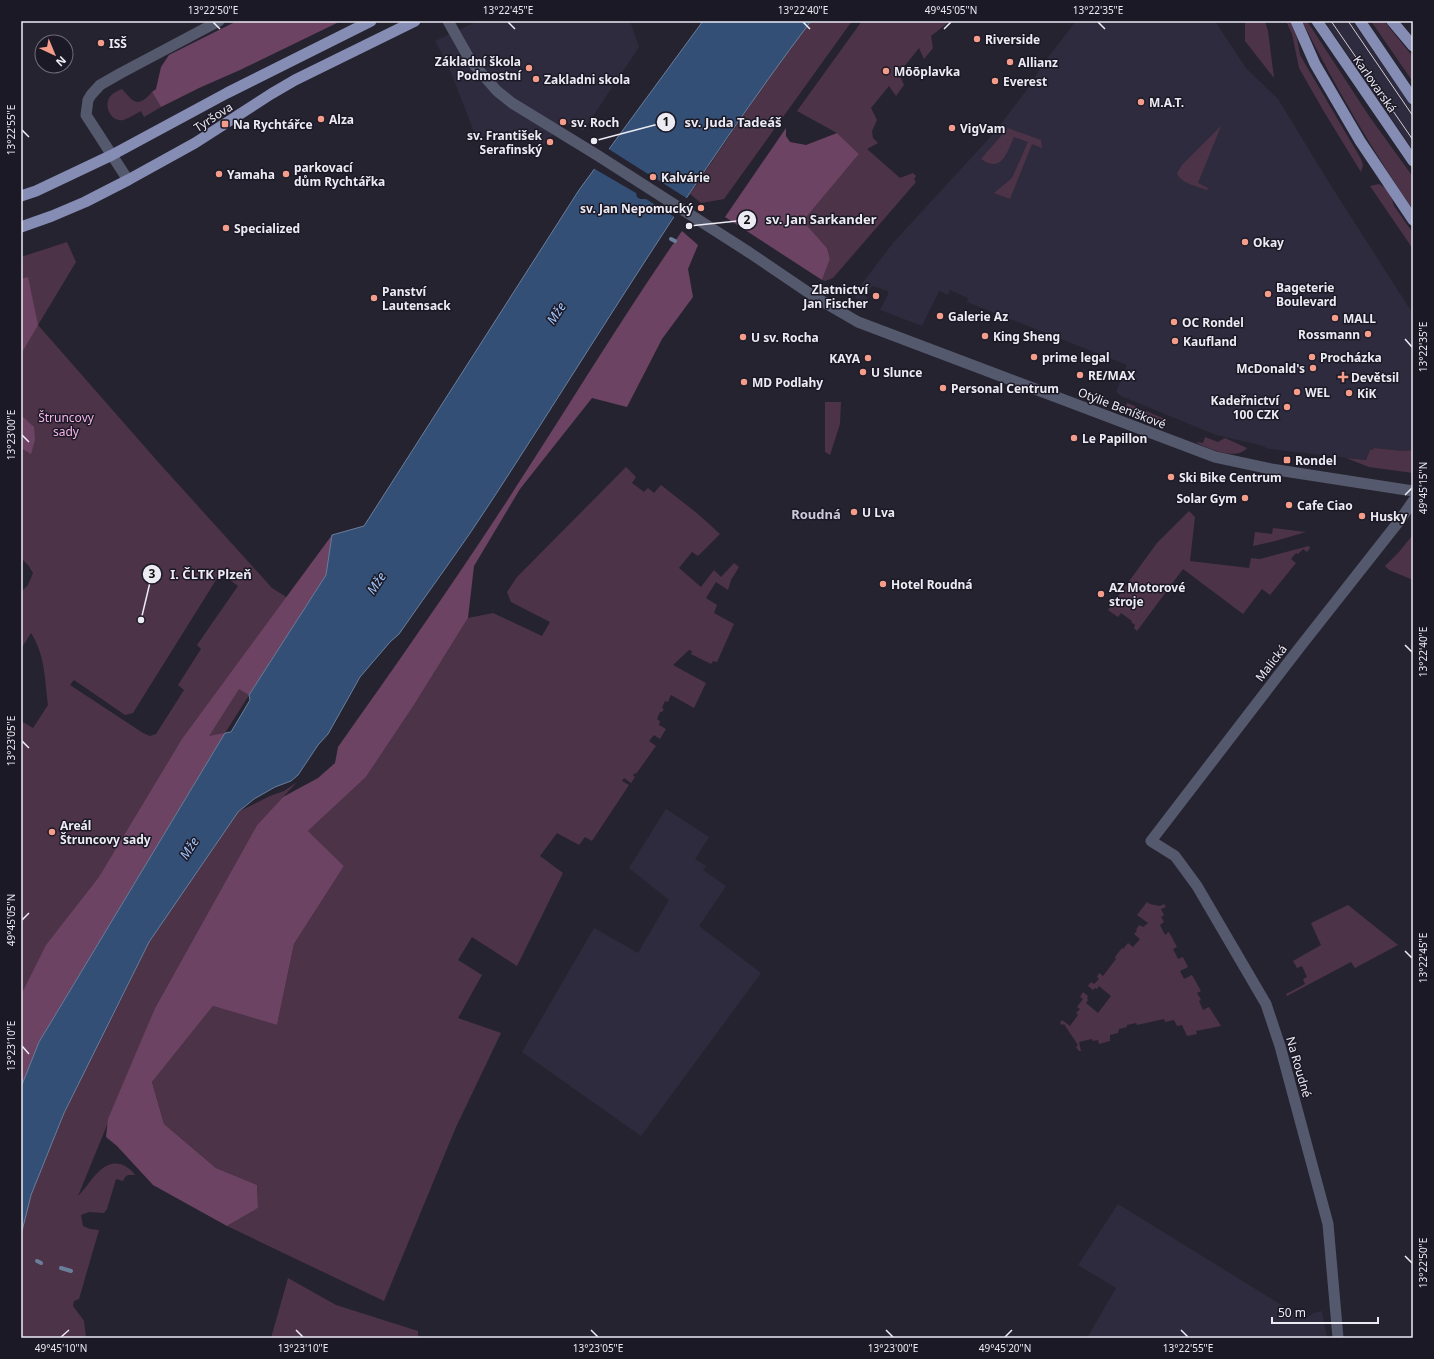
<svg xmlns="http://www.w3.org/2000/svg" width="1434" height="1359" viewBox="0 0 1434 1359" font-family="'Noto Sans',sans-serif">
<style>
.built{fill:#2f2b3e}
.green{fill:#4d3347;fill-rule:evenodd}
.forest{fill:#6c4363}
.water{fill:#334f75;stroke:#6a7e9b}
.pier{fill:#262330}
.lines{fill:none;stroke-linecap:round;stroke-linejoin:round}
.stream{stroke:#6a7e9b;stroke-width:4}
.tertiary{stroke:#55596d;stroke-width:11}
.primary{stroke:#858db5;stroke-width:11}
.tram{stroke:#ceccd5;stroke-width:1}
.ticks{fill:none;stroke:#eceaf3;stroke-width:1.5}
.poi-dot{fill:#f49d8b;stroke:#1c1926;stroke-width:1.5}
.labels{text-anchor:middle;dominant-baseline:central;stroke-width:3;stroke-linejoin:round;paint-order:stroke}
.poi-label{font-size:12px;font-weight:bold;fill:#eceaf3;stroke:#1c1926;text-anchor:start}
.street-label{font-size:12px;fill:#eceaf3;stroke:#1c1926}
.park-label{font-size:12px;fill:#f7b4e9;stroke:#1c1926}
.water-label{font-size:13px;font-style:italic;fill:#a2c6f9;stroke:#1c1926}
.neighbourhood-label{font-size:13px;font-weight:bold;fill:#ccc8da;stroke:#1c1926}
.leader{fill:none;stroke:#eceaf3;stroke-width:1.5}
.callout-dot{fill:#eceaf3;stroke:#1c1926;stroke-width:1.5}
.mark-label{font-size:12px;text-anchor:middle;font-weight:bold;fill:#111}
.callout-label{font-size:13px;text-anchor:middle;font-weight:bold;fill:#eceaf3;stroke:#1c1926;stroke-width:3;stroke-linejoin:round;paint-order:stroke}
.neatline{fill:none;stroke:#eceaf3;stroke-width:1.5}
.ticks-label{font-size:10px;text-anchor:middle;fill:#eceaf3}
</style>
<rect width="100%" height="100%" fill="#262330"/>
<g class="built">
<polygon points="478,21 630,21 639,47 583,131 562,120 548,141 549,145 536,142 505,132 491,133 477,140 452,75 444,57 435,41"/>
<polygon points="1076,21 1215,21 1246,68 1278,99 1328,181 1413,314 1413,450 1403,451 1374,448 1373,450 1370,450 1366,460 1269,449 1260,445 1216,435 1121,396 1116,392 1127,365 967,302 968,298 950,290 948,295 939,291 922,326 880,310 888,295 888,291 872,286 865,296 868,299 865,304 855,298 857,290 893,243 994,133 1029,87 1043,64"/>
<polygon points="1325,21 1352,21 1413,108 1413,150"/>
<polygon points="666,809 709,837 695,859 706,866 703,870 726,886 699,926 761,973 641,1136 522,1052 594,928 638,953 669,900 629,868"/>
<polygon points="1118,1204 1304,1319 1314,1313 1322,1311 1327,1338 1087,1338 1116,1288 1078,1265"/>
</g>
<g class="green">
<polygon points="811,21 852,21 724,199 701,203 690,194 776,67"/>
<polygon points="862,21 950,21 931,36 933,48 924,59 919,48 899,73 904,85 896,96 889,86 871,108 877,120 872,131 873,138 878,143 867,149 900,178 913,173 916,176 914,179 916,182 833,278 825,281 822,280 830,259 827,248 803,221 859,154 837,133 797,111"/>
<polygon points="1245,21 1265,21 1268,31 1274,78 1245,41"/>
<polygon points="1286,21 1290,21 1297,38 1300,55 1361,159 1363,165 1361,172 1323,110 1299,68 1292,34"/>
<path d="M1302,21H1307L1369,116L1413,177V210C1372,150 1335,86 1302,21Z"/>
<polygon points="1371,21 1384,21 1413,57 1413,82"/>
<path d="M122,89C134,103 138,108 152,92L161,107L144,117L141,111C135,114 129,118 123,120C112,122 104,108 109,98C111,94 117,91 122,89Z"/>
<path d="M1221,126L1198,183L1208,188V189L1206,190C1197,186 1180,183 1177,173L1182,165Z"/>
<path d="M1008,128L1041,140L1042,148L1032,144L1010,199L994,193L1012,178L1028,142L1014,137C1007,152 1002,174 981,159Z"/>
<polygon points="1379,184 1389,190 1394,206 1413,233 1413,249 1370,186"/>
<path d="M67,242L76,262L38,325L159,463L272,588L304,608L225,733L39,1042L21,1087V721L33,728L48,705C45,681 45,654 31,633L21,649V592L28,585L33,573L28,565L21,558V257ZM221,572L227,578L238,586L197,645L201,649L178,685L184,690L156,734L150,736L143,733L70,685L74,680L125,715L133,713Z"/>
<polygon points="825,402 841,402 840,424 830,455 825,452"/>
<polygon points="1127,403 1167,420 1165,426 1140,415 1138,420 1133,417 1135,413 1125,409"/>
<path d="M1205,437L1218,442L1225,438L1247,448C1236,461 1210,449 1197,443V442L1203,443Z"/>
<polygon points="1374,448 1403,451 1413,450 1413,473 1369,467 1346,458 1366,460 1370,450 1373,450"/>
<polygon points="626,467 636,477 632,483 644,492 648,488 654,493 661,485 698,514 720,534 698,556 692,552 679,568 701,587 714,570 721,577 734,563 739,567 731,580 728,590 716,582 706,598 717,605 714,613 734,624 717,662 713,661 711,664 691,654 692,651 689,650 673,665 706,683 694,708 671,695 668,702 665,701 662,708 664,709 662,712 660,712 657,719 660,721 659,725 666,729 660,739 654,735 649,741 656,746 636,774 635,773 633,775 635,777 631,783 624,778 622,781 629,785 592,841 585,837 579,845 557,833 540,856 563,873 517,966 472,937 458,960 482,975 458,1018 501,1033 456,1127 384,1301 227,1226 258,1208 257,1185 216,1168 164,1124 152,1082 213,1006 277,1025 294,944 344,866 308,831 366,777 414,705 468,618 493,613 542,636 550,622 511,602 507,592 517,577"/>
<polygon points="1189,511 1195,517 1190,561 1249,568 1251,558 1260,559 1309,546 1310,548 1307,552 1303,549 1298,554 1296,553 1291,559 1296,563 1270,595 1262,589 1243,614 1183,569 1137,631 1134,628 1135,625 1131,622 1132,621 1121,613 1118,617 1108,610 1157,543"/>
<polygon points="1273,528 1306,532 1275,541 1253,546 1255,532 1272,534"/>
<polygon points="1412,536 1413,536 1413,580 1389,570 1385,566 1399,552"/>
<path d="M297,782L257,825L155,1008L78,1196C89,1186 101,1159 120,1164C126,1166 132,1170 135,1175H128L125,1177L123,1181L116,1179L107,1209L104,1213L89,1212L81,1215L83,1226L90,1229L99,1230L79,1299L74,1301L73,1306L84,1321L86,1338H21V1235L31,1195L64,1113L149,942L238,812L270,796L284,791Z"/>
<polygon points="1147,902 1150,904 1160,906 1164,904 1166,907 1161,909 1164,915 1161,917 1164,922 1160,925 1165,935 1169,932 1177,947 1173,949 1178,959 1183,957 1188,967 1180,971 1184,979 1192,975 1201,991 1197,993 1201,1000 1199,1001 1203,1010 1209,1007 1221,1026 1196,1031 1197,1034 1187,1036 1182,1025 1177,1026 1174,1020 1165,1022 1164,1019 1137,1025 1136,1023 1127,1025 1127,1027 1119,1029 1118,1033 1110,1035 1110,1041 1099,1044 1098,1040 1093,1041 1092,1039 1079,1042 1081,1051 1079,1051 1076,1047 1078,1045 1064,1024 1062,1025 1060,1023 1062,1020 1070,1026 1078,1015 1076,1013 1080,1009 1077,1007 1083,999 1080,997 1083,992 1088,996 1087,998 1088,1000 1086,1003 1098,1013 1111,996 1099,986 1097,989 1095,988 1093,990 1088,986 1091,982 1094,984 1099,979 1097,977 1099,973 1103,976 1116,959 1115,957 1122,948 1123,949 1128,943 1133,947 1140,939 1134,934 1137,931 1136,930 1139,925 1143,927 1148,923 1137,915"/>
<polygon points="1348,905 1398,945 1355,968 1351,962 1287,996 1286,994 1305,984 1303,979 1307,977 1302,966 1297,968 1293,961 1321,945 1311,923"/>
<polygon points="288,1278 336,1305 418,1331 418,1338 271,1338"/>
</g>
<g class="forest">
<polygon points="237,21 341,21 240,70 199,88 161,107 152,92 156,89 161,67 169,55"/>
<polygon points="786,128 786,136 790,142 806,145 837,133 859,154 803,221 827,248 830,259 822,280 725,217"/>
<path d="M682,231L698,245L688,269L693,297L662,339L627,407L592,398L520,489L474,566L468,618L414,705L366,777L308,831L344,866L294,944L277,1025L213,1006L152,1082L164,1124L216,1168L257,1185L258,1208L227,1226L153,1185L117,1146L106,1137L108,1119L155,1008L257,825L283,797L318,778L335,763L338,747C398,662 458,577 514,490C570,404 623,316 682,231Z"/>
<polygon points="28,277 38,325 21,354 21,279"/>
<polygon points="21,415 34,427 35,440 31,454 21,448"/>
<polygon points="332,535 326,575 249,695 239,689 209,736 225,733 39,1042 21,1087 21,995 46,945 99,877 182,739"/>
</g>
<path class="water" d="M703,21H811C696,173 598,337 494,497C464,544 430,589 399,634L390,642L360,677L328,734L318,745L298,775L291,781L275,787L254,799L238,812L149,942L64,1113L31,1195L21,1235V1087L39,1042L225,733L231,732L250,700L249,695L326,575L332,535L364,526L579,190Z"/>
<polygon class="pier" points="607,148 648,174 652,173 655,174 658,180 688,199 676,218 646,199 640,199 637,197 636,193 593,168"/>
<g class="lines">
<g class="stream">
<polyline points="671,239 675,241"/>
<polyline points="37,1261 41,1263"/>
<polyline points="61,1268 71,1271"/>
</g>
<g class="tertiary">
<polyline points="448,21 470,60 497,91 512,103 597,155 750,253 815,297 858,322 1215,457 1271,469 1413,491"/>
<polyline points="128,180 86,115 88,100 91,95 100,85 121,73 219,21"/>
<polyline points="1338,1338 1328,1224 1280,1046 1266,1004 1197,886 1175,856 1151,841 1300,647 1400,520 1413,501"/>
</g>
<g class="primary">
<polyline points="1296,21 1315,64 1360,141 1413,220"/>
<polyline points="1317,21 1413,161"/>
<polyline points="1360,21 1413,99"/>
<polyline points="1392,21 1413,46"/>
<polyline points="21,196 36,191 112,155 227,93 371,21"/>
<polyline points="21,227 52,216 85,202 128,180 195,143 271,94 295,80 415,21"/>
</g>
<g class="tram">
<polyline points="1331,21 1413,140"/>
<polyline points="1348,21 1413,116"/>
</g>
</g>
<path class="ticks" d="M213,22L220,29M508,22L515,29M803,22L810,29M1098,22L1105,29M944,29L951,22M22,130L29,137M1405,339L1412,347M22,435L29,442M1405,495L1412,488M1405,645L1412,652M22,741L29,748M22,920L29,913M1405,951L1412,958M22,1046L29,1054M1405,1256L1412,1263M296,1330L303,1337M591,1330L598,1337M886,1330L893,1337M1181,1330L1188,1337M61,1337L69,1330M1005,1337L1012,1330"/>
<g class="poi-dot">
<circle cx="977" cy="39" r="4"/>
<circle cx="101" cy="43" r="4"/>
<circle cx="1010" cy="62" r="4"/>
<circle cx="529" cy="68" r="4"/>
<circle cx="886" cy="71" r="4"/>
<circle cx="536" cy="79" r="4"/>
<circle cx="995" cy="81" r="4"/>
<circle cx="1141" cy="102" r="4"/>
<circle cx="321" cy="119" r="4"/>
<circle cx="563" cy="122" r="4"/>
<rect x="221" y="120" width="8" height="8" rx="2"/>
<circle cx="952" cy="128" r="4"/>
<circle cx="550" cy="142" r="4"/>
<circle cx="219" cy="174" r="4"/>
<circle cx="286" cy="174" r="4"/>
<circle cx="653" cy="177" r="4"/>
<circle cx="701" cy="208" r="4"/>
<circle cx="226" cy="228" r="4"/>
<circle cx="1245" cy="242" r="4"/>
<circle cx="1268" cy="294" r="4"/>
<circle cx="876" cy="296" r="4"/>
<circle cx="374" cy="298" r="4"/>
<circle cx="940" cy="316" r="4"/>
<circle cx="1335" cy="318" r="4"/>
<circle cx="1174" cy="322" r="4"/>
<circle cx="1368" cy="334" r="4"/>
<circle cx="985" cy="336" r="4"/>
<circle cx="743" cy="337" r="4"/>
<circle cx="1175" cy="341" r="4"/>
<circle cx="1034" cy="357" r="4"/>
<circle cx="1312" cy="357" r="4"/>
<circle cx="868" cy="358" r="4"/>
<circle cx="1313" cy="368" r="4"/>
<circle cx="863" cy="372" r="4"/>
<circle cx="1080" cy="375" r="4"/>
<path d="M1341 371h4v4h4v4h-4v4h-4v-4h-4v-4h4z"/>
<circle cx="744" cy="382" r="4"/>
<circle cx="943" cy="388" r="4"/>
<circle cx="1297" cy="392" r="4"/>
<circle cx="1349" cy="393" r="4"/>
<circle cx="1287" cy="407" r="4"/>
<circle cx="1074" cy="438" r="4"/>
<rect x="1283" y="456" width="8" height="8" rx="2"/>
<circle cx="1171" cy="477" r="4"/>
<circle cx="1245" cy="498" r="4"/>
<circle cx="1289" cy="505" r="4"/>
<circle cx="854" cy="512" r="4"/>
<circle cx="1362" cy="516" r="4"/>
<circle cx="883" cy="584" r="4"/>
<circle cx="1101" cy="594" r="4"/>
<circle cx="52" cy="832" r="4"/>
</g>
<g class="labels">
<g class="poi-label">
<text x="985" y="39">Riverside</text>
<text x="109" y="43">ISŠ</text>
<text x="521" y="61" text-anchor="end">Základní škola<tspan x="521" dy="14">Podmostní</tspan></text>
<text x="1018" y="62">Allianz</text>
<text x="894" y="71">Mōōplavka</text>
<text x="544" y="79">Zakladni skola</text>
<text x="1003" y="81">Everest</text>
<text x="1149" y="102">M.A.T.</text>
<text x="329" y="119">Alza</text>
<text x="571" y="122">sv. Roch</text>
<text x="233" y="124">Na Rychtářce</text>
<text x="960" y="128">VigVam</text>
<text x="542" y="135" text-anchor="end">sv. František<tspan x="542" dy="14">Serafinský</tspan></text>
<text x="294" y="167">parkovací<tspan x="294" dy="14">dům Rychtářka</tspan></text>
<text x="227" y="174">Yamaha</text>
<text x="661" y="177">Kalvárie</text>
<text x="693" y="208" text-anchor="end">sv. Jan Nepomucký</text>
<text x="234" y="228">Specialized</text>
<text x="1253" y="242">Okay</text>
<text x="1276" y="287">Bageterie<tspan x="1276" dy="14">Boulevard</tspan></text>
<text x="868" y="289" text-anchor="end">Zlatnictví<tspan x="868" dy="14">Jan Fischer</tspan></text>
<text x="382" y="291">Panství<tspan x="382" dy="14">Lautensack</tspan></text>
<text x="948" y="316">Galerie Az</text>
<text x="1343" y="318">MALL</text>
<text x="1182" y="322">OC Rondel</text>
<text x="1360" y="334" text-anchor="end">Rossmann</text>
<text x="993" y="336">King Sheng</text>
<text x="751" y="337">U sv. Rocha</text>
<text x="1183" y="341">Kaufland</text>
<text x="1042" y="357">prime legal</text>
<text x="1320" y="357">Procházka</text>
<text x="860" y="358" text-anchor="end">KAYA</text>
<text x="1305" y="368" text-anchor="end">McDonald's</text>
<text x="871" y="372">U Slunce</text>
<text x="1088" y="375">RE/MAX</text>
<text x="1351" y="377">Devětsil</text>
<text x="752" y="382">MD Podlahy</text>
<text x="951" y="388">Personal Centrum</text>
<text x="1305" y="392">WEL</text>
<text x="1357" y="393">KiK</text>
<text x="1279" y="400" text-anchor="end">Kadeřnictví<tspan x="1279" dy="14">100 CZK</tspan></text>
<text x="1082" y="438">Le Papillon</text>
<text x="1295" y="460">Rondel</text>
<text x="1179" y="477">Ski Bike Centrum</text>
<text x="1237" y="498" text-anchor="end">Solar Gym</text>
<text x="1297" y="505">Cafe Ciao</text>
<text x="862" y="512">U Lva</text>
<text x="1370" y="516">Husky</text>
<text x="891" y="584">Hotel Roudná</text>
<text x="1109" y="587">AZ Motorové<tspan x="1109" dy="14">stroje</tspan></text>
<text x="60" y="825">Areál<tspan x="60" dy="14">Štruncovy sady</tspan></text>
</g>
<g class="street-label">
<text transform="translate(1375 84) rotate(55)">Karlovarská</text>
<text transform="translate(213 117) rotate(-33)">Tyršova</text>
<text transform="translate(1122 408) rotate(21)">Otýlie Beníškové</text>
<text transform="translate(1271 663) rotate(-52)">Malická</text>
<text transform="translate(1299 1067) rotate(74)">Na Roudné</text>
</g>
<g class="park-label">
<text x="66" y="417">Štruncovy<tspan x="66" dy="14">sady</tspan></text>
</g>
<g class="water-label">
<text transform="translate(556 313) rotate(-57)">Mže</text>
<text transform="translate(376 583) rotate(-56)">Mže</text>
<text transform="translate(189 848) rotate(-57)">Mže</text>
</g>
<g class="neighbourhood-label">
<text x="816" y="514">Roudná</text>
</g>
</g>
<path class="leader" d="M594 141L666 122M689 226L747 220M141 620L152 574"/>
<g class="callout-dot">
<circle cx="594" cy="141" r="4"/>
<circle cx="689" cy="226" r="4"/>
<circle cx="141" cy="620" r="4"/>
<circle cx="666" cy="122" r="10"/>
<circle cx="747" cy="220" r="10"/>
<circle cx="152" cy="574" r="10"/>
</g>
<g class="mark-label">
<text x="666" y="126">1</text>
<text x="747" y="224">2</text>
<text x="152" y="578">3</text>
</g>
<g class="callout-label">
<text x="733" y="127">sv. Juda Tadeáš</text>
<text x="821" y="224">sv. Jan Sarkander</text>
<text x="211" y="579">I. ČLTK Plzeň</text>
</g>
<rect width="1434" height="1359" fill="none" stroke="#1c1926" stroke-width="44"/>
<g transform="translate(54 54) rotate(136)"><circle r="19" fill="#1c1926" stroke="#6f6d78"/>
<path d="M0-3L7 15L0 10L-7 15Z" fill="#f49d8b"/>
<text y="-6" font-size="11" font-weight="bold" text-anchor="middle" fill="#eceaf3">N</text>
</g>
<path d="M1272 1317v6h106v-6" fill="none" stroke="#eceaf3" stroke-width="2"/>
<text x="1278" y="1317" font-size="12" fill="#eceaf3" stroke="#1c1926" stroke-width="3" paint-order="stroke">50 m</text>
<rect x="22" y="22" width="1390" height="1315" class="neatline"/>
<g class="ticks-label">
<text x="213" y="14">13°22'50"E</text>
<text x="508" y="14">13°22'45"E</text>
<text x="803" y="14">13°22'40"E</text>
<text x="951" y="14">49°45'05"N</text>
<text x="1098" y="14">13°22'35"E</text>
<text transform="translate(11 130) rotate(-90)" y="4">13°22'55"E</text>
<text transform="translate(1423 347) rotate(-90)" y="4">13°22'35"E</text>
<text transform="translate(11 435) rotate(-90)" y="4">13°23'00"E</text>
<text transform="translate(1423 488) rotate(-90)" y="4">49°45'15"N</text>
<text transform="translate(1423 652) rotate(-90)" y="4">13°22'40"E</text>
<text transform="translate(11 741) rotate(-90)" y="4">13°23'05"E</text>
<text transform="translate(11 920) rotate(-90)" y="4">49°45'05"N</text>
<text transform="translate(1423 958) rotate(-90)" y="4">13°22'45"E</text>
<text transform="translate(11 1046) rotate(-90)" y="4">13°23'10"E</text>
<text transform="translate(1423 1263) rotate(-90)" y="4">13°22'50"E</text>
<text x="61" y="1352">49°45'10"N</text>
<text x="303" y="1352">13°23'10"E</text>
<text x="598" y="1352">13°23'05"E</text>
<text x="893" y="1352">13°23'00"E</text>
<text x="1005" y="1352">49°45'20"N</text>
<text x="1188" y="1352">13°22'55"E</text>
</g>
</svg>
